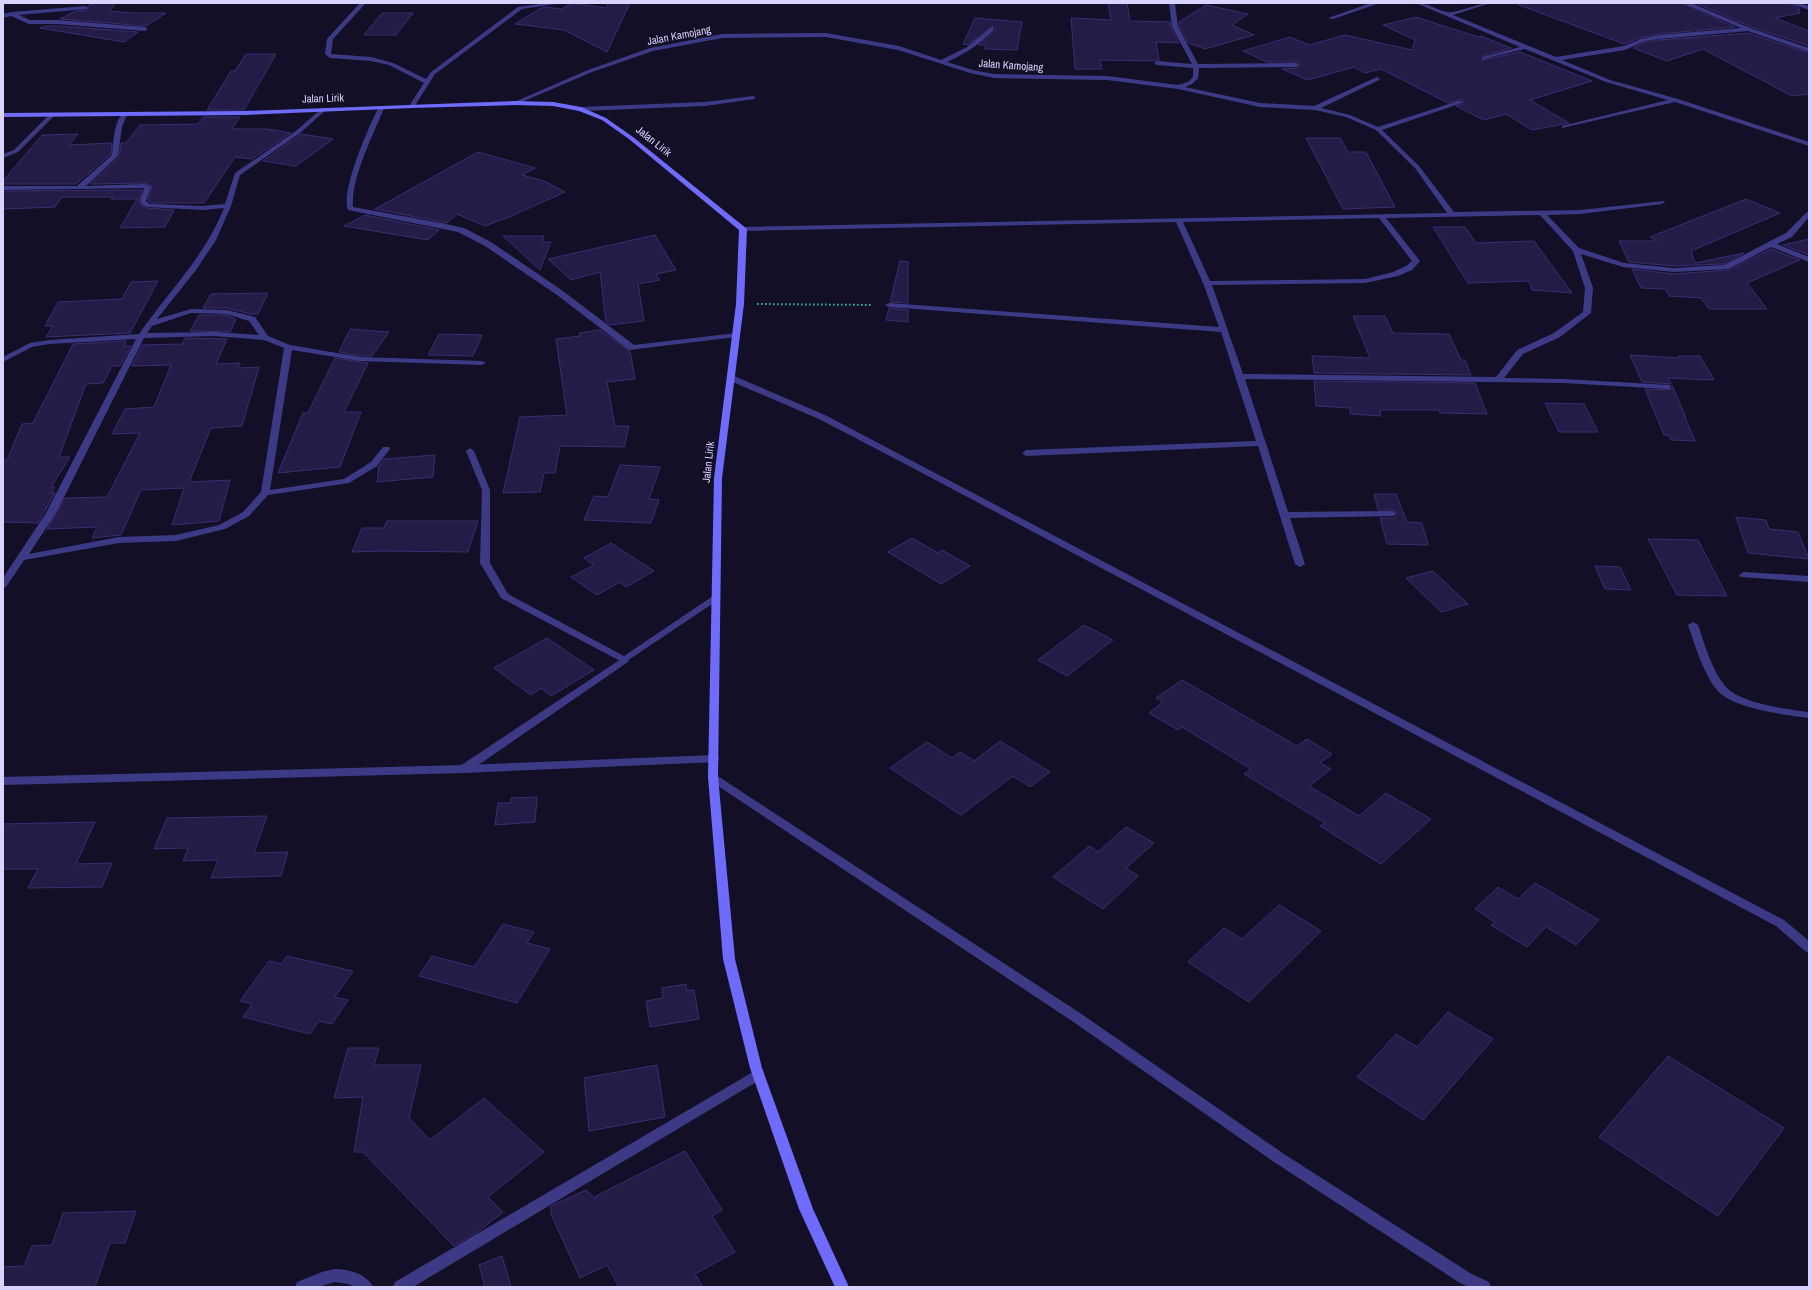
<svg xmlns="http://www.w3.org/2000/svg" width="1812" height="1290" viewBox="0 0 1812 1290" font-family="'Archivo Narrow',sans-serif">
<style>
.building{fill:#241b47;stroke:#3b2d73}
.lines{fill:none;stroke-linecap:round;stroke-linejoin:round}
.path{stroke:#2fb8b0;stroke-width:2;stroke-dasharray:1.5 2.5;stroke-linecap:butt}
.service{fill:#3d3a85;fill-rule:evenodd}
.minor{fill:#3d3a85;fill-rule:evenodd}
.secondary{fill:#6f6bff;fill-rule:evenodd}
.labels{text-anchor:middle;dominant-baseline:central;stroke-width:3;stroke-linejoin:round;paint-order:stroke}
.far-street-label{font-size:11px;fill:#d9d4ff;stroke:#130f26}
</style>
<rect width="100%" height="100%" fill="#130f26"/>
<g class="building">
<polygon points="95,3 116,3 109,11 132,13 166,13 146,26 60,19 76,11 87,10 88,6"/>
<polygon points="571,3 606,8 609,3 630,3 607,52 564,30 515,24 543,7 562,9"/>
<polygon points="1108,3 1127,3 1130,21 1170,22 1171,28 1179,43 1156,42 1159,60 1155,61 1100,60 1102,69 1075,69 1071,18 1111,20"/>
<polygon points="1519,3 1682,3 1735,27 1659,34 1640,38 1624,44 1519,5"/>
<polygon points="1695,3 1789,3 1799,8 1800,13 1775,18 1809,31 1809,46 1751,27"/>
<polygon points="1206,5 1248,14 1232,25 1254,35 1205,49 1188,43 1179,27 1179,22"/>
<polygon points="382,13 413,13 396,35 364,35"/>
<polygon points="1416,17 1478,37 1481,36 1511,48 1483,56 1482,60 1520,52 1592,81 1530,100 1569,123 1532,130 1506,114 1484,120 1456,106 1463,104 1463,100 1458,100 1448,103 1381,69 1365,73 1354,67 1308,80 1282,69 1297,68 1300,65 1297,62 1267,62 1243,51 1290,37 1309,45 1345,35 1412,50 1415,40 1383,25"/>
<polygon points="975,18 1022,22 1017,50 985,49 986,45 979,45 995,31 996,28 993,26 968,45 963,44"/>
<polygon points="45,26 57,26 138,32 124,42 40,28"/>
<polygon points="1748,33 1809,53 1809,94 1792,96 1703,49 1667,61 1633,48 1645,42 1659,40"/>
<polygon points="246,54 276,54 244,110 207,110 231,71 235,71"/>
<polygon points="203,117 240,117 232,129 267,129 291,133 252,159 235,157 204,203 151,203 148,200 152,186 144,183 90,184 119,157 121,143 126,143 140,125 198,124"/>
<polygon points="78,134 69,145 112,143 111,154 76,184 3,184 3,181 42,135"/>
<polygon points="301,134 333,139 296,166 263,161"/>
<polygon points="1306,138 1340,138 1348,152 1366,152 1395,207 1343,209"/>
<polygon points="478,152 535,168 522,175 544,181 565,192 509,217 485,226 457,214 447,223 375,209"/>
<polygon points="142,190 139,201 141,206 147,208 174,210 165,227 120,228 137,199 111,199 114,197 62,197 55,207 3,209 3,191"/>
<polygon points="1746,199 1780,213 1691,251 1695,263 1744,253 1724,264 1674,266 1629,262 1619,241 1657,241 1650,237"/>
<polygon points="365,215 439,230 428,240 344,226"/>
<polygon points="1433,227 1465,227 1476,243 1534,241 1572,293 1532,290 1529,281 1468,283"/>
<polygon points="655,235 676,270 656,274 660,280 638,284 644,321 610,325 606,322 600,272 571,280 548,259"/>
<polygon points="503,236 544,236 542,242 551,242 540,270"/>
<polygon points="1809,239 1809,255 1783,245"/>
<polygon points="1771,249 1800,260 1747,283 1767,309 1709,309 1701,298 1669,296 1666,289 1641,288 1632,269 1674,274 1728,270"/>
<polygon points="900,261 908,262 908,303 890,302"/>
<polygon points="158,281 130,333 46,337 53,326 45,326 58,302 122,299 131,282"/>
<polygon points="268,293 258,314 250,314 227,308 203,308 211,294"/>
<polygon points="889,308 908,310 908,322 886,320"/>
<polygon points="199,315 227,315 236,319 230,332 190,331"/>
<polygon points="1353,316 1385,316 1393,333 1449,334 1461,360 1465,360 1471,375 1314,373 1312,356 1370,358"/>
<polygon points="350,329 389,332 372,356 360,356 339,352"/>
<polygon points="600,330 630,351 635,379 607,382 615,426 629,426 624,447 560,446 555,473 544,473 540,492 503,493 520,417 567,415 556,339 580,336 579,333"/>
<polygon points="439,334 482,335 473,356 428,355"/>
<polygon points="185,338 227,339 216,364 240,363 238,368 259,367 242,426 211,428 189,482 230,480 219,521 172,525 184,488 141,490 121,535 92,538 97,527 47,529 65,498 107,497 140,433 112,434 125,409 154,407 171,365 132,366 142,345 182,344"/>
<polygon points="126,341 124,346 131,346 120,366 112,366 103,383 86,384 59,457 70,457 51,487 55,487 51,493 55,493 38,523 3,522 3,460 7,460 22,424 33,423 73,344"/>
<polygon points="1630,355 1679,358 1678,356 1700,356 1714,380 1668,378 1671,384 1642,382"/>
<polygon points="335,358 368,363 344,412 361,412 340,467 278,473 303,413 308,413"/>
<polygon points="1314,381 1475,383 1487,414 1440,413 1439,410 1380,410 1381,416 1350,414 1350,408 1316,406"/>
<polygon points="1672,385 1686,418 1685,418 1695,441 1671,440 1669,435 1664,435 1645,389 1670,390"/>
<polygon points="1545,403 1584,404 1598,432 1559,432"/>
<polygon points="435,455 433,477 377,482 379,466 384,459"/>
<polygon points="620,465 660,467 649,499 659,500 651,523 584,520 594,496 608,497"/>
<polygon points="1374,494 1396,494 1407,522 1422,523 1428,545 1387,544 1380,518 1394,518 1398,514 1391,510 1378,510"/>
<polygon points="1736,517 1766,520 1769,529 1798,532 1809,559 1748,553"/>
<polygon points="387,521 478,521 468,552 382,551 352,552 362,528 384,528"/>
<polygon points="912,538 938,553 942,550 970,566 941,584 888,552"/>
<polygon points="1648,539 1698,540 1727,596 1677,595"/>
<polygon points="611,543 654,571 626,587 620,582 597,595 571,577 594,565 584,558"/>
<polygon points="1595,566 1620,567 1631,590 1605,589"/>
<polygon points="1433,571 1468,604 1441,612 1406,578"/>
<polygon points="1084,625 1113,640 1067,676 1038,660"/>
<polygon points="547,638 594,670 551,696 541,688 531,695 494,668"/>
<polygon points="1182,680 1297,746 1307,739 1332,754 1320,763 1331,769 1309,786 1359,816 1386,793 1431,819 1381,864 1320,826 1325,823 1244,774 1251,769 1182,727 1178,730 1149,713 1163,702 1156,698"/>
<polygon points="1000,741 1050,772 1030,787 1013,776 961,815 890,768 927,742 952,758 960,752 974,761"/>
<polygon points="537,797 535,822 495,825 498,803 511,803 511,798"/>
<polygon points="267,816 254,853 288,852 281,876 211,878 218,860 183,861 188,848 154,849 167,818"/>
<polygon points="95,822 76,864 112,863 102,887 28,888 38,869 3,869 3,824"/>
<polygon points="1126,827 1154,843 1126,868 1138,876 1103,909 1053,877 1089,846 1098,852"/>
<polygon points="1535,883 1599,920 1576,945 1546,927 1527,947 1491,925 1495,922 1475,909 1498,887 1518,899"/>
<polygon points="1279,905 1321,931 1249,1002 1188,962 1224,928 1242,939"/>
<polygon points="503,924 534,932 527,943 550,949 517,1003 419,976 432,956 474,967"/>
<polygon points="287,956 353,971 335,997 348,1000 332,1024 319,1021 310,1034 243,1017 252,1004 240,1001 269,961 281,964"/>
<polygon points="686,984 687,991 694,990 699,1019 650,1027 646,1001 663,998 662,988"/>
<polygon points="1448,1012 1493,1039 1423,1120 1357,1077 1396,1034 1417,1047"/>
<polygon points="348,1048 379,1048 374,1065 421,1065 409,1118 430,1140 484,1098 544,1152 488,1197 503,1212 479,1231 454,1246 363,1152 354,1152 363,1097 334,1098"/>
<polygon points="1668,1056 1784,1128 1718,1216 1599,1137"/>
<polygon points="657,1065 665,1117 589,1131 584,1078"/>
<polygon points="685,1151 722,1210 712,1216 735,1252 695,1274 703,1287 619,1287 607,1265 580,1278 551,1214 551,1206 586,1190 596,1199 596,1196"/>
<polygon points="136,1211 125,1243 110,1243 95,1287 3,1287 3,1267 24,1266 32,1246 52,1245 63,1213"/>
<polygon points="502,1256 511,1287 485,1287 479,1265"/>
</g>
<g class="lines">
<polyline class="path" points="757,304 872,305"/>
<g class="service">
<polygon points="753,96 755,97 755,99 705,106 581,111 578,109 581,107 705,102"/>
<polygon points="1391,511 1394,512 1396,514 1394,516 1285,518 1280,515 1285,512"/>
<polygon points="624,657 629,660 628,662 468,772 460,772 459,769 460,766"/>
</g>
<g class="minor">
<polygon points="360,3 366,3 333,39 331,54 371,57 393,63 426,79 431,72 518,7 546,3 562,3 522,9 435,74 414,107 412,108 409,106 424,83 389,65 371,61 330,58 325,54 327,39"/>
<path d="M1169,3H1175L1178,27L1198,64L1296,63L1299,65L1296,67L1199,68L1198,78L1192,84L1185,87L1260,103L1314,106L1377,77L1380,79L1379,80L1321,108L1350,115L1378,127L1458,101H1462V103L1382,130L1419,166L1454,212L1580,210L1664,201L1665,202L1662,204L1580,214L1547,215L1579,248L1624,263L1674,268L1724,265L1786,233L1807,212L1809,211V217L1792,237L1777,244L1809,257V262L1771,247L1728,269L1674,272L1623,267L1581,254L1593,288L1591,313L1560,337L1523,354L1504,378L1564,379L1670,385V389H1667L1564,383L1245,379L1305,564L1300,567L1295,564L1258,446L1026,456L1022,453L1026,450L1256,441L1221,332L889,307L885,305L889,303L1219,327L1203,283L1176,222L743,231L739,229L743,227L1447,213L1415,168L1376,130L1346,117L1315,110L1260,107L1178,89L1107,80L994,78L970,73L898,50L826,37L722,38L653,51L592,72L517,104L512,103L588,70L650,48L722,34L826,33L899,46L941,60L967,47L992,27L994,28V30C980,44 965,54 947,62L973,70L994,74L1107,76L1178,85L1188,82L1193,77V68L1157,65L1154,63L1157,61L1192,64L1172,27ZM1540,215L1573,251L1585,288L1583,312L1554,333L1517,350L1496,377L1243,374L1212,285L1365,283L1398,276L1412,270L1420,261L1386,218ZM1379,218L1412,261L1406,266L1393,272L1365,279L1210,281L1183,222Z"/>
<polygon points="1371,3 1380,3 1333,19 1328,18"/>
<path d="M1416,3C1428,3 1436,10 1447,12C1455,14 1478,3 1491,3L1453,15L1556,57L1624,46L1641,39L1659,35L1741,28L1683,3H1691L1750,28L1809,48V52L1748,31L1659,39L1645,41L1625,50L1562,60L1610,80L1678,99L1809,142V146L1675,102L1562,128V126L1668,100L1606,82L1525,49L1483,59V57L1520,47Z"/>
<polygon points="1790,3 1799,3 1809,6 1809,10"/>
<polygon points="85,6 87,7 87,9 19,15 30,20 57,20 145,27 148,29 145,31 57,24 29,24 11,16 3,18 3,14 12,12"/>
<path d="M379,107L384,108C373,136 351,177 353,207L441,223L464,228L491,242L563,291L634,345L736,333L740,335L736,337L629,350L557,295L485,246L458,232L348,210C340,192 369,125 379,107Z"/>
<path d="M321,109L326,110L300,133L240,175L231,206L216,240L196,270L157,319L191,309L227,310L255,317L268,336L290,345L360,357L482,361L486,363L482,365L360,361L292,350L270,490L344,479L371,462L383,447H389L390,449L377,466L349,483L268,495L249,516L225,529L176,541L119,543L24,560L6,587L3,588V578L46,513L136,339L49,344L32,347L3,362V357L30,343L49,340L139,334C168,292 204,258 224,208L203,210L147,207L142,205L140,201L144,188L3,190V186H77L112,155C113,145 114,118 124,113L127,115L122,127L118,156L86,186L144,184L150,186L151,187L146,201L150,204L203,206L225,204L235,173L296,131ZM191,313L227,314L249,321L259,335L214,332L147,333L152,326ZM214,336L264,340L284,348L261,492L243,512L219,525L176,535L119,537L29,554L56,513L144,338Z"/>
<polygon points="50,114 55,115 18,152 3,158 3,154 14,150"/>
<polygon points="728,376 734,376 825,415 1784,920 1809,941 1809,953 1805,951 1776,926 909,466 819,419 728,380"/>
<polygon points="470,448 474,451 490,490 490,563 508,594 624,656 713,596 719,596 721,598 624,663 501,598 480,563 482,490 466,451"/>
<polygon points="1744,572 1809,576 1809,582 1741,577 1739,575"/>
<path d="M1693,622L1698,625C1705,645 1712,671 1726,687C1742,704 1787,709 1809,712V718C1786,715 1739,709 1721,694C1705,680 1695,645 1688,625Z"/>
<polygon points="714,755 718,756 719,759 718,762 464,773 3,785 3,777 464,765"/>
<polygon points="713,773 1080,1013 1284,1154 1470,1273 1489,1282 1491,1287 1469,1287 1460,1283 1274,1162 1072,1021 709,780 708,777 709,774"/>
<polygon points="758,1069 763,1070 764,1074 763,1078 413,1287 393,1287 395,1282"/>
<path d="M335,1269C349,1269 367,1274 373,1287H356L348,1284L335,1282L318,1287H295L297,1282L322,1272Z"/>
</g>
<polygon class="secondary" points="515,101 553,102 581,107 606,118 633,137 747,229 744,304 722,478 718,777 735,959 762,1068 813,1209 849,1287 835,1287 799,1209 750,1068 723,959 708,777 714,478 736,304 739,230 629,139 602,120 579,111 553,106 515,105 412,108 245,115 3,117 3,113 245,111"/>
</g>
<g class="labels">
<g class="far-street-label">
<text transform="translate(679 35) rotate(-11)">Jalan Kamojang</text>
<text transform="translate(1011 65) rotate(4)">Jalan Kamojang</text>
<text transform="translate(323 98) rotate(-2)">Jalan Lirik</text>
<text transform="translate(654 141) rotate(38)">Jalan Lirik</text>
<text transform="translate(708 462) rotate(-84)">Jalan Lirik</text>
</g>
</g>
<rect width="1812" height="1290" fill="none" stroke="#d9d4ff" stroke-width="8"/>
</svg>
